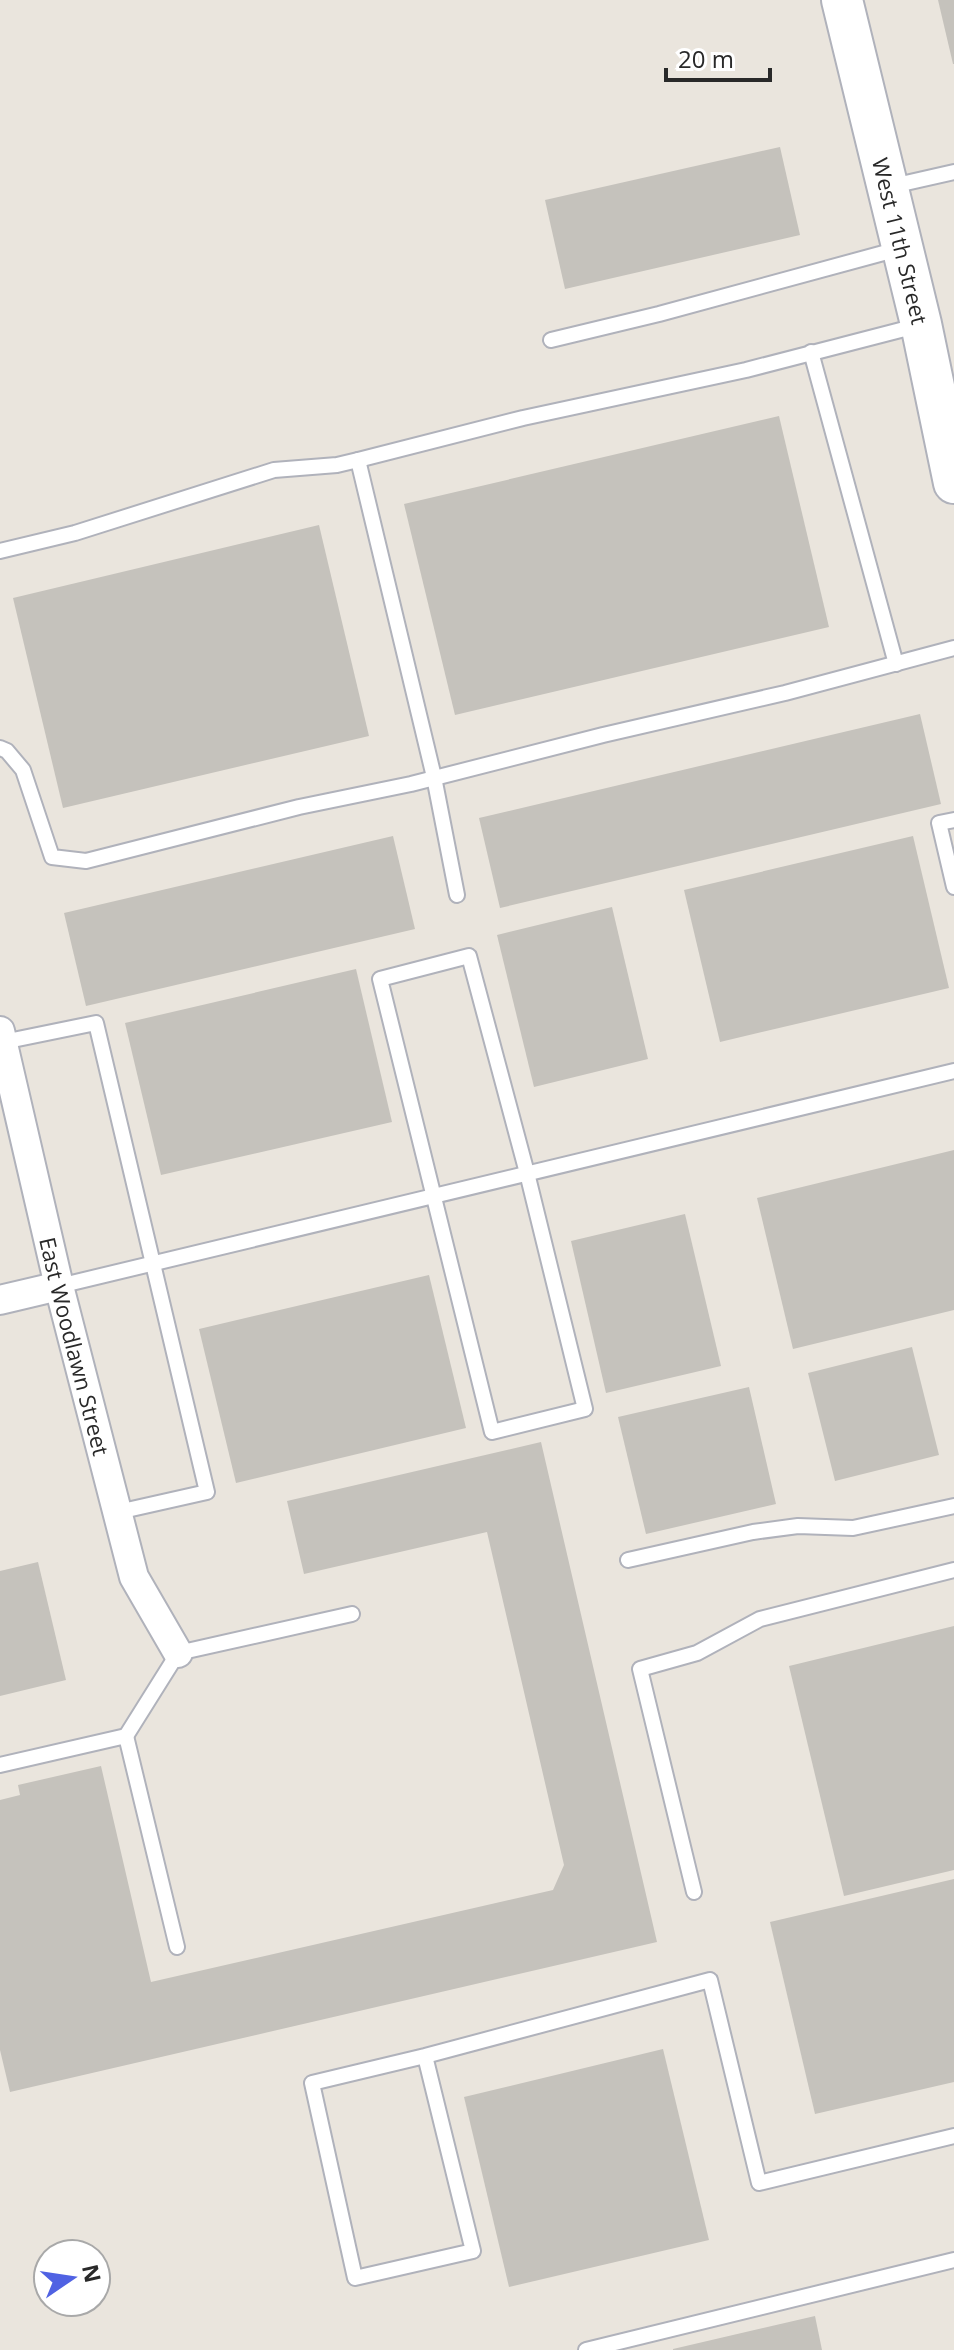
<svg xmlns="http://www.w3.org/2000/svg" width="954" height="2350" viewBox="0 0 954 2350" font-family="'Open Sans',sans-serif">
<style>
.building{fill:#c5c2bc}
.lines{fill:none;stroke-linecap:round;stroke-linejoin:round}
.lane-casing{stroke:#b0b2bb;stroke-width:18}
.street-casing{stroke:#b0b2bb;stroke-width:32}
.secondary-casing{stroke:#b0b2bb;stroke-width:44}
.lane{stroke:#fff;stroke-width:14}
.street{stroke:#fff;stroke-width:28}
.secondary{stroke:#fff;stroke-width:40}
.labels{text-anchor:middle;dominant-baseline:central;stroke-width:8;stroke-linejoin:round;paint-order:stroke}
.street-label{font-size:22px;fill:#292929;stroke:#fff}
</style>
<rect width="100%" height="100%" fill="#eae5dd"/>
<g class="building">
<polygon points="938,0 954,0 954,64 953,64"/>
<polygon points="780,147 800,235 565,289 545,200"/>
<polygon points="779,416 829,627 455,715 404,504"/>
<polygon points="319,525 369,736 63,808 13,598"/>
<polygon points="920,714 941,804 500,908 479,818"/>
<polygon points="393,836 415,929 86,1006 64,913"/>
<polygon points="913,836 949,988 720,1042 684,890"/>
<polygon points="612,907 648,1059 534,1087 497,935"/>
<polygon points="356,969 392,1122 161,1175 125,1023"/>
<polygon points="954,1150 954,1310 793,1349 757,1198"/>
<polygon points="685,1214 721,1366 606,1393 571,1241"/>
<polygon points="429,1275 466,1428 236,1483 199,1329"/>
<polygon points="912,1347 939,1455 835,1481 808,1373"/>
<polygon points="749,1387 776,1504 646,1534 618,1417"/>
<polygon points="541,1442 657,1942 10,2092 0,2050 0,1800 20,1795 18,1785 101,1766 151,1982 553,1890 564,1865 487,1532 304,1574 287,1501"/>
<polygon points="38,1562 66,1680 0,1696 0,1571"/>
<polygon points="954,1626 954,1870 844,1896 789,1666"/>
<polygon points="954,1879 954,2082 815,2114 770,1922"/>
<polygon points="663,2049 709,2240 509,2287 464,2097"/>
<polygon points="815,2316 822,2350 673,2350 673,2349"/>
</g>
<g class="lines">
<defs>
<g id="lane">
<polyline points="888,187 954,172"/>
<polyline points="551,340 659,314 902,248"/>
<polyline points="811,352 896,664"/>
<polyline points="358,460 434,777 457,895"/>
<polyline points="0,551 75,533 274,470 337,465 358,460 523,418 746,370 920,325"/>
<polyline points="0,748 7,751 23,770 52,857 86,861 299,807 411,784 603,735 785,693 954,648"/>
<polyline points="954,820 939,823 954,887"/>
<polygon points="469,956 527,1173 585,1409 492,1432 380,979"/>
<polyline points="3,1042 96,1023 207,1492 118,1512"/>
<polyline points="59,1286 954,1071"/>
<polyline points="628,1560 753,1532 798,1526 853,1528 954,1506"/>
<polyline points="126,1736 178,1653 352,1614"/>
<polyline points="0,1765 126,1736 177,1947"/>
<polyline points="694,1892 640,1669 697,1653 760,1619 954,1570"/>
<polyline points="425,2056 473,2251 355,2278 312,2083 425,2056 710,1980 759,2183 954,2136"/>
<polyline points="586,2350 954,2260"/>
</g>
<g id="street">
<path id="s1" d="M0,1031L59,1286L134,1577L178,1653"/>
<polyline points="0,1300 59,1286"/>
</g>
<g id="secondary">
<path id="s2" d="M842,0L921,324L954,483"/>
</g>
</defs>
<use href="#lane" class="lane-casing"/>
<use href="#street" class="street-casing"/>
<use href="#secondary" class="secondary-casing"/>
<use href="#lane" class="lane"/>
<use href="#street" class="street"/>
<use href="#secondary" class="secondary"/>
</g>
<g class="labels">
<g class="street-label">
<text stroke="none"><textPath href="#s2" startOffset="248">West 11th Street</textPath></text>
<text stroke="none"><textPath href="#s1" startOffset="324">East Woodlawn Street</textPath></text>
</g>
</g>
<g transform="translate(72 2278) rotate(77)"><circle r="38" fill="#ffffff" stroke="#a9a9a9" stroke-width="2"/>
<path d="M0-6L14 30L0 20L-14 30Z" fill="#5062e3"/>
<text y="-12" font-size="22" font-weight="bold" text-anchor="middle" fill="#292929">N</text>
</g>
<path d="M666 68v12h104v-12" fill="none" stroke="#292929" stroke-width="4"/>
<text x="678" y="68" font-size="24" fill="#292929" stroke="#ffffff" stroke-width="6" paint-order="stroke">20 m</text>
</svg>
